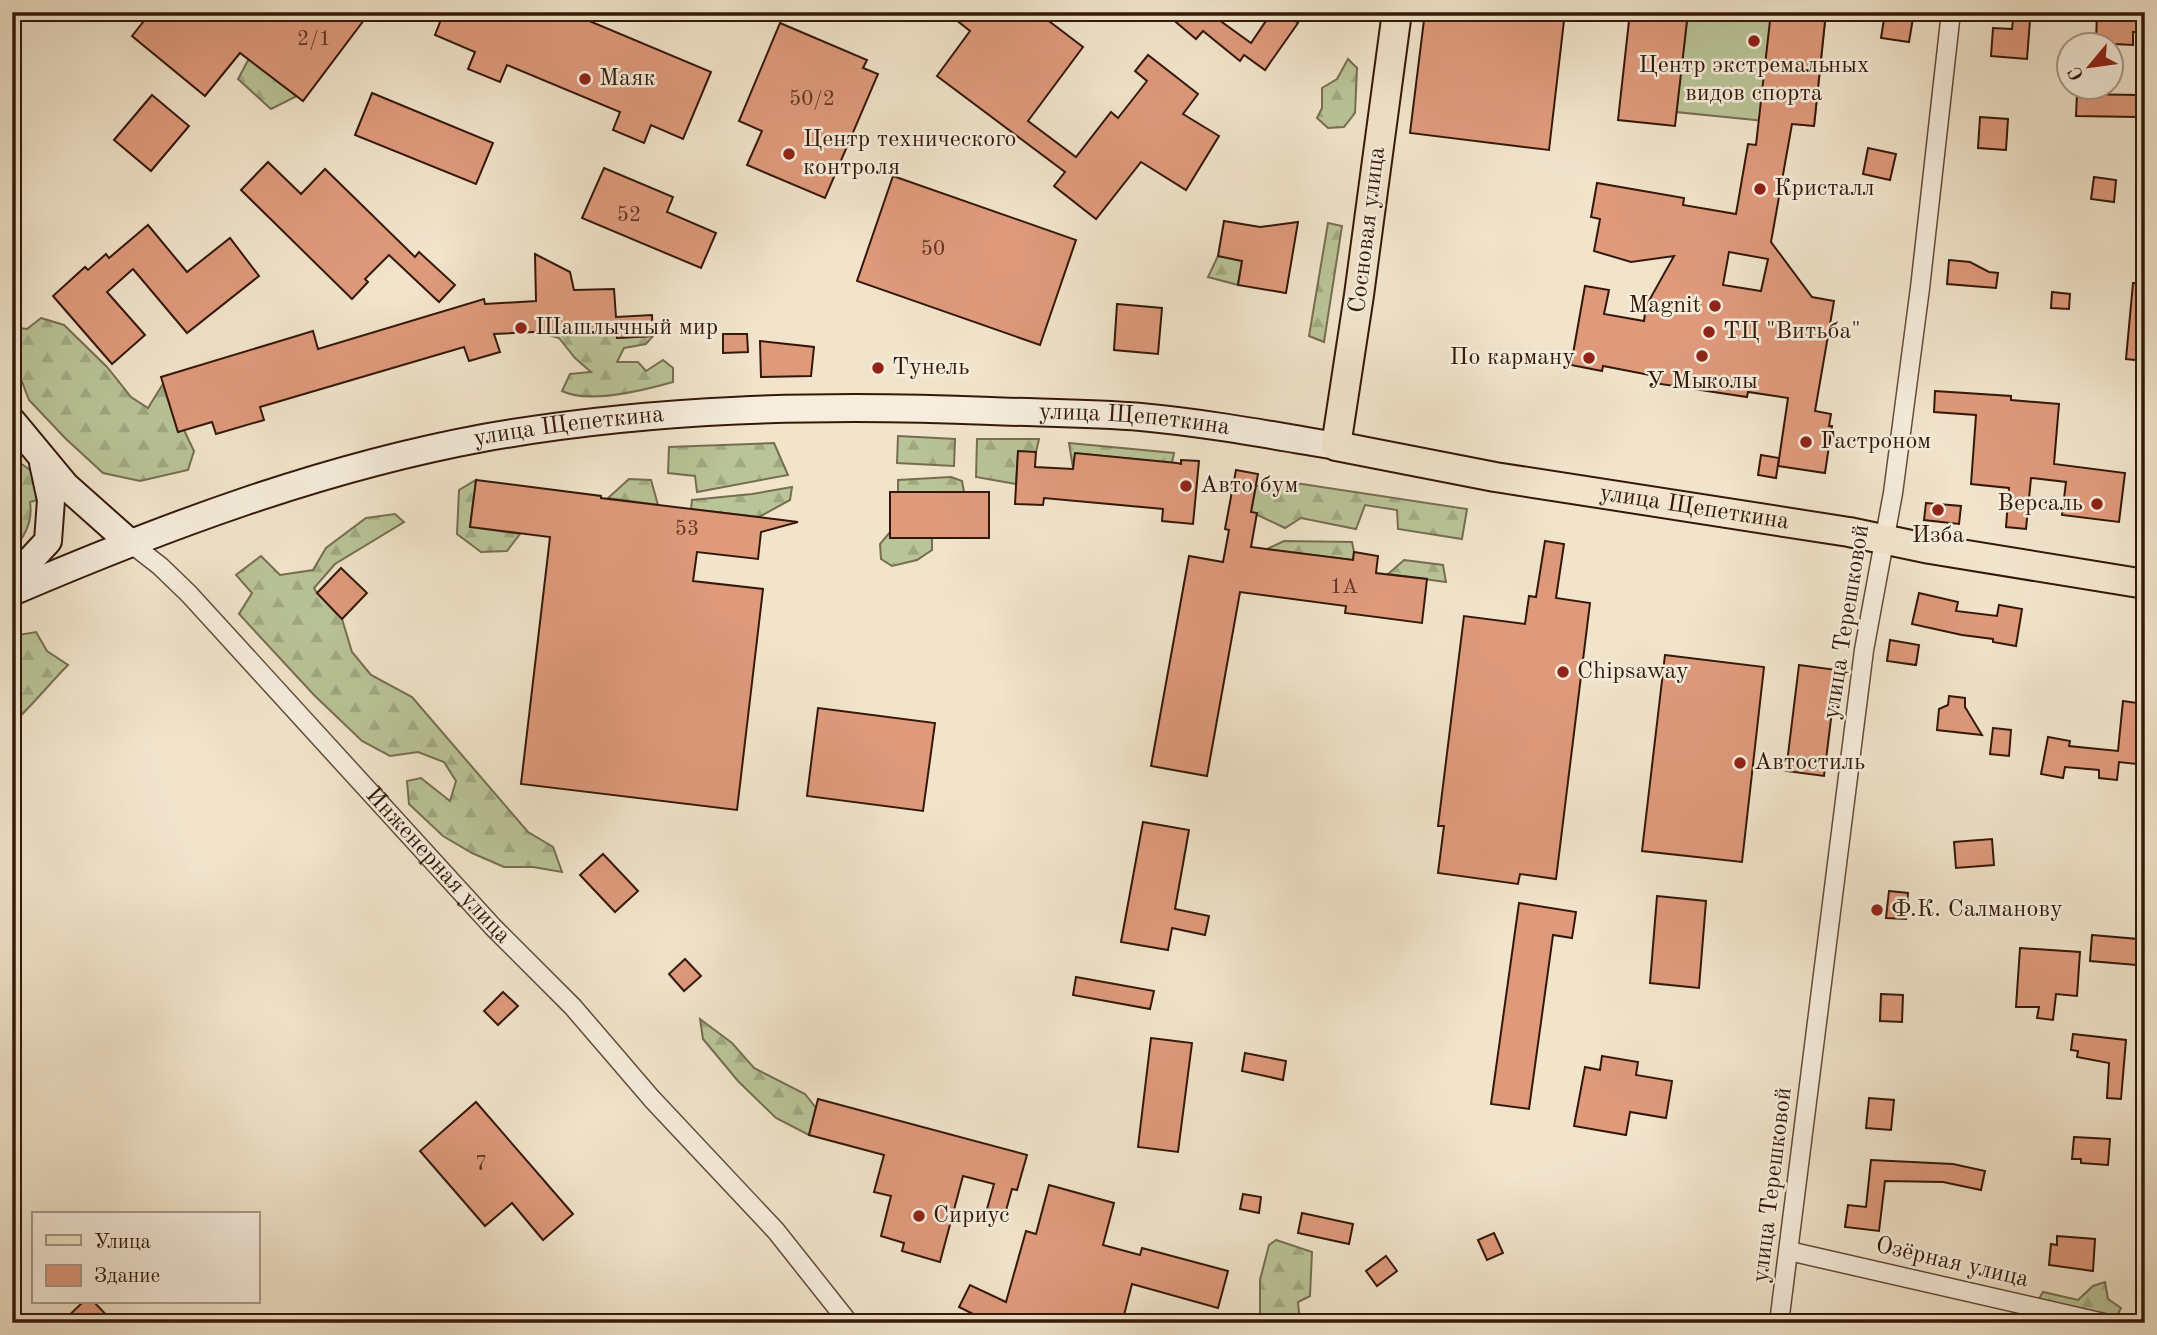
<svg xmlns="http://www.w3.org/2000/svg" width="2157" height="1335" viewBox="0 0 2157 1335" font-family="'Old Standard TT',serif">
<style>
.forest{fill:url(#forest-firs);stroke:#766e50;stroke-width:2}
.garden{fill:#b9c498;stroke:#766e50;stroke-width:2}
.building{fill:#df9a7c;stroke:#341807;stroke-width:2;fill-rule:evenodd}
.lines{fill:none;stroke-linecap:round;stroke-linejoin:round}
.street-casing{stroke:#634b38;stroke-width:21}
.secondary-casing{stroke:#341807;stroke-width:30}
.primary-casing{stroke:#341807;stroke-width:32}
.street{stroke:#f6eddd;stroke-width:18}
.secondary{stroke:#f6eddd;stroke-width:26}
.primary{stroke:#f1e4cb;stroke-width:28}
.poi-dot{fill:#8f2418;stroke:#f6eddd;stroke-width:2.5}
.labels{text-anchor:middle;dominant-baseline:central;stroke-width:5;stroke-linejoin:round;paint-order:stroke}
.number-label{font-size:21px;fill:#5f3824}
.poi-label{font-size:24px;fill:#341807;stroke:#f6eddd;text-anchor:start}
.street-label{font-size:24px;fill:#341807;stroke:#f6eddd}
</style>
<defs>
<pattern id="forest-firs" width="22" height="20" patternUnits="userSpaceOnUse" patternTransform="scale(1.75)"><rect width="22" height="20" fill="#b9c498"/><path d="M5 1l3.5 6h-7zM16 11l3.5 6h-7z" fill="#a0a882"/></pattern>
</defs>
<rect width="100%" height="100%" fill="#f1e4cb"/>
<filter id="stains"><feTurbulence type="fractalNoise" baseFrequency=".00286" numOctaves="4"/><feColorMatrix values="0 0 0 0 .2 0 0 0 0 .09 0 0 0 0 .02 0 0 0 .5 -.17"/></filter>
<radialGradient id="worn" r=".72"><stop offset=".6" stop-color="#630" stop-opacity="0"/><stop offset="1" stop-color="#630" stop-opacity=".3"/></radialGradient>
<g class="forest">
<polygon points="258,42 297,96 271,109 238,79"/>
<polygon points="1348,59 1357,68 1355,113 1344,127 1328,128 1317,118 1322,108 1322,88 1337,79"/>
<polygon points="1328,223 1342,226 1324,342 1309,336"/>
<polygon points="1218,256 1242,261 1238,285 1208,277"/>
<polygon points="41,318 64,325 107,367 131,397 148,408 163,384 178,432 184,430 194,451 188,470 140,481 103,473 65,438 29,400 16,366 12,362 12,327 27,329"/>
<path d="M616,328L617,338L653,336L646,344L624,348L617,362H638L646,371L663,360L673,368V382C645,390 588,404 562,391L570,374L591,372L575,358L559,338L538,332Z"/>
<polygon points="898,436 955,439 954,466 897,463"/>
<polygon points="977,439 1039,439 1036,452 1018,452 1016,484 976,477"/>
<polygon points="774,443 788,475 697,492 695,476 668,473 669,447"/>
<polygon points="1069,443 1174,453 1172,463 1075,453 1073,468"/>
<path d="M12,457L37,475L42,499L30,502C33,521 26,536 12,550Z"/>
<polygon points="951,477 962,481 964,492 898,492 898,480"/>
<polygon points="629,479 651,480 658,505 608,498"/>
<polygon points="476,480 470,527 520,534 507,551 481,552 457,534 459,490"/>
<polygon points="1282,481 1467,509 1462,539 1398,529 1397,510 1365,505 1356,529 1301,518 1285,528 1251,512 1256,486"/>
<polygon points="792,487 790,500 759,517 691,509 692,500 752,494"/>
<polygon points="395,514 404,522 335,564 314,588 317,593 342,619 352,652 371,675 412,697 528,832 553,847 562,872 533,867 504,867 472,853 443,836 409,804 407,781 421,778 450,801 456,781 444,762 418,752 390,756 362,741 314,695 239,614 252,593 236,575 261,556 280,575 313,570 326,548 366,518"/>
<polygon points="890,532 890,538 932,538 932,550 917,560 892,566 881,559 880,544"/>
<polygon points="1284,541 1352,542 1354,552 1353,560 1267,549"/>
<polygon points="1404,560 1443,565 1446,582 1388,574"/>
<path d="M36,632L47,651L68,665C49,684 32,706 12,724V636Z"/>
<polygon points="700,1019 732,1043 754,1068 805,1094 816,1108 809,1135 776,1118 738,1081 703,1039"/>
<polygon points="1276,1240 1312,1252 1310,1296 1298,1302 1300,1323 1260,1323 1260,1280 1269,1245"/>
<polygon points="2105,1282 2108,1299 2121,1308 2113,1323 2077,1323 2037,1302 2043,1292 2078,1300 2093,1286"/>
</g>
<polygon class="garden" points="1688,12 1826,12 1814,126 1676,112"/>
<g class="building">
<polygon points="151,12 370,12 303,101 240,53 205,96 132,36"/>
<polygon points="444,12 568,12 711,72 683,139 651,125 644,143 613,130 620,112 507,65 500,82 468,69 475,52 435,35"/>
<polygon points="946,12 1037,12 1083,47 1028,121 1076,157 1111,112 1118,118 1147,81 1135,71 1148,55 1198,94 1183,114 1219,136 1186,190 1141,162 1096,219 1054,186 1065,172 937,76 970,31"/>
<polygon points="1164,12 1208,12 1251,43 1272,12 1283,12 1298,23 1265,70 1244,55 1240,61 1203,31 1196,39"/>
<polygon points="1425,12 1565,12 1549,150 1410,133"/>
<polygon points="1630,12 1688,12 1675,126 1618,120"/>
<path d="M1771,12H1826L1814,126L1792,124L1771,242L1812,297L1834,301L1815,411L1831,414L1829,426H1832L1825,473L1778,466L1788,398L1748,392L1747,397L1654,383L1655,376L1603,366L1602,371L1571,365L1585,286L1609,290L1604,314L1644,321L1646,306L1674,256L1631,262L1594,251L1600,219L1591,217L1597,183L1684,198L1683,205L1736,214L1748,144L1756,145ZM1729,252L1768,259L1761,291L1723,285Z"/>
<polygon points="2097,12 2145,14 2145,32 2133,32 2133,45 2096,43"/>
<polygon points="1885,13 1913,18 1909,42 1881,38"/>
<polygon points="2013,19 2030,20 2027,59 1991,56 1993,28 2012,29"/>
<polygon points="780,23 867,60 863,68 878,74 825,198 747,165 762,131 739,121"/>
<polygon points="372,93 493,143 476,184 355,135"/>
<polygon points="2077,94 2138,95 2137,117 2076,116"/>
<polygon points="152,95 189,126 151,171 114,140"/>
<polygon points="1980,117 2008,119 2006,150 1978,148"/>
<polygon points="1868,148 1896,154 1890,180 1863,174"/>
<polygon points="268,162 301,194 325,169 415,257 419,252 455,285 439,302 389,255 365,279 368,282 352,299 241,190"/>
<polygon points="604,168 673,197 667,212 716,233 701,268 582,218"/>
<polygon points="893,176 1076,240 1040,345 857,281"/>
<polygon points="2094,177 2116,180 2114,202 2091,199"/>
<polygon points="1224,221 1260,227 1298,222 1286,293 1238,285 1242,261 1218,256"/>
<polygon points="148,225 187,272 230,238 259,276 187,333 133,269 107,292 145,335 112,364 53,296 85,267 88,270 106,254 109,258"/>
<polygon points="535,254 570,272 574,290 614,289 616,317 652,315 653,336 617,338 616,328 494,334 500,352 469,361 464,347 260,407 264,420 216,434 212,422 178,432 161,377 313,331 318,349 484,299 485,304 536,301"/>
<polygon points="1949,260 1970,262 1989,272 1998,273 1996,288 1947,284"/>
<polygon points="2133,283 2145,284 2145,361 2126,359"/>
<polygon points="2052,292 2070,294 2069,309 2051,308"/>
<polygon points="1117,304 1162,308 1158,354 1114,350"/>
<polygon points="723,334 747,334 748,352 723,353"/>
<polygon points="760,341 814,347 811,376 761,377"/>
<polygon points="1935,391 2011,396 2011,400 2059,404 2054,464 2125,473 2119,522 2062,515 2066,482 2031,478 2026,529 2006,527 2009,488 1971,484 1976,415 1934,412"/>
<polygon points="1018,451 1036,452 1035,467 1073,469 1075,453 1177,463 1181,464 1181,460 1199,461 1193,524 1162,521 1163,509 1044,498 1043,505 1015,504"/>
<polygon points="1761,455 1779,458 1776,478 1758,475"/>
<polygon points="1236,470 1258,474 1251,512 1257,513 1251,547 1353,560 1354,552 1378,556 1376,573 1427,579 1422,623 1345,613 1346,606 1240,592 1207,776 1151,766 1189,556 1223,562 1229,530 1225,529"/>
<polygon points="476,480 601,496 601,498 798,522 761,532 758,559 697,552 693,581 763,589 737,810 521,784 550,537 470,527"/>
<rect x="890" y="492" width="99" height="46"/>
<polygon points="1926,503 1961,506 1959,524 1924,520"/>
<polygon points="1545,541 1564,544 1556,598 1590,603 1556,879 1520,874 1518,884 1438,873 1444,826 1438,826 1464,616 1525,624 1529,596 1536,597"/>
<polygon points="341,568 367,593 342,619 317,593"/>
<polygon points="1919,593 1958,602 1956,611 1997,616 1999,605 2022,609 2016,646 1993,642 1993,639 1962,635 1912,624"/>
<polygon points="1890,640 1919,645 1916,665 1887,661"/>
<polygon points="1665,655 1764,667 1742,862 1642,851"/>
<polygon points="1799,665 1837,670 1824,776 1786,771"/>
<polygon points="1949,696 1965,698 1965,707 1982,735 1937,730 1939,709 1948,705"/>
<polygon points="2123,701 2145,704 2145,765 2119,762 2117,780 2099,778 2099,770 2065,767 2063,778 2041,774 2048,737 2070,741 2069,746 2118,751"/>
<polygon points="818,708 935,723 923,811 807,796"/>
<polygon points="1993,728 2011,730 2009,756 1990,754"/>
<polygon points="1143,822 1189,830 1175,909 1209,916 1205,935 1172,928 1168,950 1121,942"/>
<polygon points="1992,839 1994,865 1956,868 1954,842"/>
<polygon points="603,854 638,891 615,912 580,875"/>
<polygon points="1889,891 1908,893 1906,919 1886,918"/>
<polygon points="1657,896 1706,901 1699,988 1650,983"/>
<polygon points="1519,903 1576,912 1572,938 1553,935 1529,1109 1491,1104"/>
<polygon points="2092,935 2138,939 2136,965 2090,961"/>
<polygon points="2020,948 2080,952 2077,996 2056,994 2053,1020 2037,1018 2039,1007 2016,1007"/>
<polygon points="685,959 701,976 684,991 669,974"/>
<polygon points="1076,977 1154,991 1150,1009 1073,995"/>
<polygon points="503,992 518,1006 498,1025 484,1011"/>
<polygon points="1881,994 1903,995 1902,1022 1880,1021"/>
<polygon points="2073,1034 2126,1040 2121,1099 2107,1098 2109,1063 2077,1057 2078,1051 2071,1050"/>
<polygon points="1151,1038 1192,1043 1178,1152 1138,1147"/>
<polygon points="1245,1053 1286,1061 1283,1080 1242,1071"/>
<polygon points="1602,1056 1638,1062 1636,1075 1672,1081 1666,1118 1630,1112 1626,1135 1574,1126 1585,1067 1600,1070"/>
<polygon points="1869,1098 1894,1100 1891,1130 1866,1128"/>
<polygon points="818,1099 1027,1155 1017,1190 1012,1189 1005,1214 987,1209 994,1184 963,1176 940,1262 902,1251 904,1243 881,1236 891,1196 874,1192 884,1155 809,1135"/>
<polygon points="476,1102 573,1214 543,1240 512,1203 485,1226 420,1151"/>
<polygon points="2074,1137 2110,1139 2108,1165 2081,1163 2081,1159 2072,1159"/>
<polygon points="1871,1160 1953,1164 1985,1171 1981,1190 1943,1182 1885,1181 1879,1231 1845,1227 1848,1205 1866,1207"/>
<polygon points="1049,1185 1114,1203 1103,1245 1140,1255 1142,1248 1228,1271 1218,1308 1132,1284 1122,1323 991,1323 959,1307 970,1285 1006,1302 1026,1231 1036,1234"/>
<polygon points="1243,1194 1261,1197 1259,1213 1240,1209"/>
<polygon points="1302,1213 1353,1224 1349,1244 1298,1233"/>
<polygon points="1494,1233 1503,1253 1487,1260 1478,1240"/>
<polygon points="2057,1236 2095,1239 2093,1271 2049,1265 2051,1244 2057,1245"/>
<polygon points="1386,1256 1397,1271 1377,1286 1366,1271"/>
<polygon points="83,1302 94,1302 114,1323 61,1323"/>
</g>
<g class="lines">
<defs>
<g id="street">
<path id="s1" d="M129,542L160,566L189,594L493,927L573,1007L652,1099L776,1231L849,1323"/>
<polyline points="1789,1251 2104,1323"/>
<polyline points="1779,1323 1864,650 1893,493 1920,288 1951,12"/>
</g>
<g id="secondary">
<polyline points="12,421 66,486 129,542"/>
<polyline points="12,580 48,541 51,500 43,463"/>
<path id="s2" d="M12,592C164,527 321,468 483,438C652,408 821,404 991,411C1041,413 1091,413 1141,417C1206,423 1271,435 1336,446"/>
</g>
<g id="primary">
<path id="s3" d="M1397,12L1359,295L1336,446L1495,477L1849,532L1930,549L2145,584"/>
</g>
</defs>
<use href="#street" class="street-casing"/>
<use href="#secondary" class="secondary-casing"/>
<use href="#primary" class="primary-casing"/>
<use href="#street" class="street"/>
<use href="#secondary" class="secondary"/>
<use href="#primary" class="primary"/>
</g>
<g class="poi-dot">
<circle cx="1754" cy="41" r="7"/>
<circle cx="585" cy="79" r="7"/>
<circle cx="789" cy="154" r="7"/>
<circle cx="1760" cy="189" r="7"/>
<circle cx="1715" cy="306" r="7"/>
<circle cx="521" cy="328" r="7"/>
<circle cx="1709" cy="332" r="7"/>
<circle cx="1702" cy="356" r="7"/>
<circle cx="1589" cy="358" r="7"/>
<circle cx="878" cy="368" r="7"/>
<circle cx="1806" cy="442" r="7"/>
<circle cx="1186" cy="486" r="7"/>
<circle cx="2097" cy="504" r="7"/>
<circle cx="1938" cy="510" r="7"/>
<circle cx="1563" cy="672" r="7"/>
<circle cx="1740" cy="763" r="7"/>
<circle cx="1877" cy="910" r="7"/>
<circle cx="919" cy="1216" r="7"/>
</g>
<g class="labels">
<g class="number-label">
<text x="314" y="39">2/1</text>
<text x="812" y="99">50/2</text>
<text x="629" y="215">52</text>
<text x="933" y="249">50</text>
<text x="687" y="529">53</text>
<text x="1344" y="587">1А</text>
<text x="481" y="1164">7</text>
</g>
<g class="poi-label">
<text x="1754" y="66" text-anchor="middle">Центр экстремальных<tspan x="1754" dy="28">видов спорта</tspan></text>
<text x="599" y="79">Маяк</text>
<text x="803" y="140">Центр технического<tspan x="803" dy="28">контроля</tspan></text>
<text x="1774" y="189">Кристалл</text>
<text x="1701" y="306" text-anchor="end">Magnit</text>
<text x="535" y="328">Шашлычный мир</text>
<text x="1723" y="332">ТЦ "Витьба"</text>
<text x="1575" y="358" text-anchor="end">По карману</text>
<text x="892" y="368">Тунель</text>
<text x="1702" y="382" text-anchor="middle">У Мыколы</text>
<text x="1820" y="442">Гастроном</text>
<text x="1200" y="486">Авто бум</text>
<text x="2083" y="504" text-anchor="end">Версаль</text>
<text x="1938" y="536" text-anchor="middle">Изба</text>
<text x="1577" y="672">Chipsaway</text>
<text x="1754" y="763">Автостиль</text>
<text x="1891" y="910">Ф.К. Салманову</text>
<text x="933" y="1216">Сириус</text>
</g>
<g class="street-label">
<text transform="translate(1368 230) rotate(-83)">Сосновая улица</text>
<text stroke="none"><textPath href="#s2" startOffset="1150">улица Щепеткина</textPath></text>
<text stroke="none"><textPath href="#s2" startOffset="583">улица Щепеткина</textPath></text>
<text stroke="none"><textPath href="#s3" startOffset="802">улица Щепеткина</textPath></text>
<text transform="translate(1847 622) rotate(-81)">улица Терешковой</text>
<text stroke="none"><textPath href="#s1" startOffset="448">Инженерная улица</textPath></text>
<text transform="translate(1773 1185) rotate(-83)">улица Терешковой</text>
<text transform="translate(1952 1263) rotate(13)">Озёрная улица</text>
</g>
</g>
<rect width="2157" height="1335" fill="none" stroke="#f1e4cb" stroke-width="42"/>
<rect x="14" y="14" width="2129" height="1307" fill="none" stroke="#341807" stroke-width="3.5"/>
<rect x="21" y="21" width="2115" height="1293" fill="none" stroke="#341807" stroke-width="2"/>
<rect x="32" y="1212" width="228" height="91" fill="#f6eddd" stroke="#a89887" stroke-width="2"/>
<rect x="46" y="1235" width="35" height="10" fill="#f1e4cb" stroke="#a89887" stroke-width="2"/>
<text x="94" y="1248" font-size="21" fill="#341807">Улица</text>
<rect x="46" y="1265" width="35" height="21" fill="#df9a7c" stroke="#a89887" stroke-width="2"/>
<text x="94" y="1282" font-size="21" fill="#341807">Здание</text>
<g transform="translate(2090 66) rotate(241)"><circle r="33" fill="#f6eddd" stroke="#a89887" stroke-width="2"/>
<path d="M0-5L12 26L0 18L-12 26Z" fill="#8f2418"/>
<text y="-10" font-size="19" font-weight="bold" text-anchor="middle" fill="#341807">С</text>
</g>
<rect width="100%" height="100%" filter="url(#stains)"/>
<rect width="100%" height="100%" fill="url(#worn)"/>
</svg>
